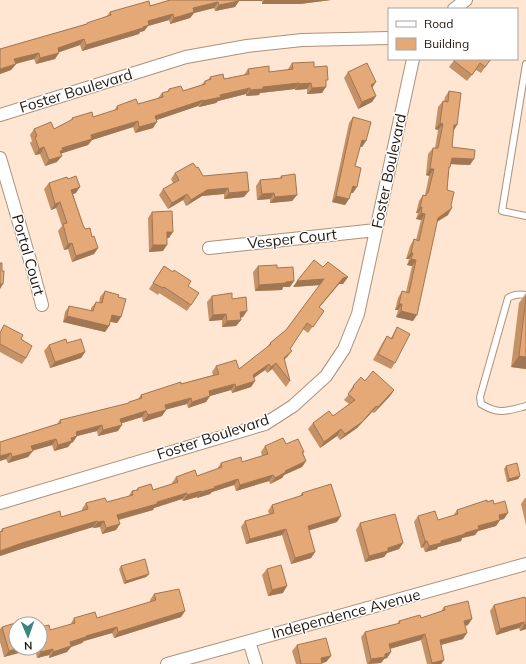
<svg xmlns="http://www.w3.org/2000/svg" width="526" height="664" font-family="Mulish,sans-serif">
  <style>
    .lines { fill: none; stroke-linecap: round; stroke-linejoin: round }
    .service-casing { stroke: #ad917b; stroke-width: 8 }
    .minor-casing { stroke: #ad917b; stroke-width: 14 }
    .service { stroke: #fff; stroke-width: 6 }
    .minor { stroke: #fff; stroke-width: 12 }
    .wall { fill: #c59166 }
    .shaded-wall { fill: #a07653 }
    .building { fill: #e5a977; stroke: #a07653 }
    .labels { text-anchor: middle; stroke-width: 3; stroke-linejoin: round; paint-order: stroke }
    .street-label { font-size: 15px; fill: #22180f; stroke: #fff }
  </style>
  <rect width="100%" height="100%" fill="#fee6d2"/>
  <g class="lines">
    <!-- service casing -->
    <g class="service-casing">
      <path id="service" d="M526,64l-24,147 24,5
        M526,295c-7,-1 -12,-1 -18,3l-28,99 1,7c18,11 26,7 45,2"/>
    </g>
    <!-- minor casing -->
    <g class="minor-casing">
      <path id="minor" d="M454,9l12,-9
        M0,115l186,-58 61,-11 55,-6 87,-2
        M0,158l32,109 10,38
        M209,248l167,-18
        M0,503l265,-79 28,-18 33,-30 18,-27 14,-35 55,-255
        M249,641l7,23
        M167,664l359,-100"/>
    </g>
    <!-- service -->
    <use href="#service" class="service"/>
    <!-- minor -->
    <use href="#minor" class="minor"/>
  </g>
  <!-- wall -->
  <path class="wall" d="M170,0h161l-31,4h-38v-3h-23l-4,6 -20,4 -1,-3 -20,5 -4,5 -20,6 -1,-4 -21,6 -4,5 -4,1 -1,2 -57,17 -2,-6 -21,7 -4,7 -19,5 -2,-5 -18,5 -5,6 -11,4v-25l86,-25 1,-1 19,-6 4,-5 40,-6z
    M455,59h36l-10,14 -5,-3 -9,11 -18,-14z
    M292,63l22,4 12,16 -4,10 -15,1v-5l-12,1v-1l-35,4 -1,2 -13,1v-2l-28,7 -2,2 -17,4 -1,-1 -42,14 -3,8 -18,5 -2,-6 -41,13 -4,5 -27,8 -4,9 -12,4 -5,-12 -5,1 -5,-12 2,-2 -2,-6 4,-6h20l16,-8 2,-3 21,-1 21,-6 3,-5 21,-2 20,-6 4,-5 5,-1 2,-3 14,2 18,-6 4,-4 4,-2 1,-2 14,2 20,-4 4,-6 21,3 19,-2v-1z
    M348,72l24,16 4,8 -4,6 -14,7 -14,-31z
    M449,91l4,40 -1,16 18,18 -19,-1 -1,3 -1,2 -2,21 1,25 -11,7 -24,99 -17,-4 2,-7h-3l3,-12 4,-7 4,1 6,-26 -5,-1 2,-6h-3l4,-13 4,-7 2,1 5,-20 -5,-1 2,-6h-2l3,-12 4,-6h2l4,-19 -3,-1 2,-21 5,-6h2l3,-18 -3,-1 3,-22 5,-6 1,1 1,-5z
    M353,117l13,24 -4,6h-2l-5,19 -2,27h-2l-6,12 -13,-3 17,-79z
    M197,168l6,8 41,21 -20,2v-5l-22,2 -16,10 -3,-6 -15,9 -9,-14 4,-6 10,-6 -2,-4 4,-6z
    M281,176l16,19 -5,6 -22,2v-4l-13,1 -1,-14 4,-6 20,-2z
    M68,179l8,14 -3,1 10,31 2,4 7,8 6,11 -4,6 -22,8 -4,-13 -4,1 -6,-19 4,-5 -6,-18 -5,2 -7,-21 5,-6z
    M152,212l17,26h-2l-4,13 -14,1 -1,-34z
    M164,266l24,20 3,19 -4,6 -28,-18 -1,2 -9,-6z
    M258,266l19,2 13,19h-7l-1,3 -27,1 -2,-19z
    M323,267l25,10 -5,7h-4l-20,24 5,3 -16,22 -5,-4 -13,20 2,2 -5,6 -3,3 6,21 -4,6 -14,-18 -5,4 -2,-3 -11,8 1,3 -4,6 -19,6 -1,-3 -21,6 -4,6 -18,6 -1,-4 -21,5 -4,7 -19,6 -1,-5 -20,6 -4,8 -20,5 -1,-5 -20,5 -4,6 -2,1 -3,4 -14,4 -2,-6 -20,6 -4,6 -20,6 -2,-4 -6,2v-19l57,-18 3,-4 68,-16 1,-2 9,-3 3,-4 72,-20 -1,-3 4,-6 23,3 28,-21 3,-5 16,-13 34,-45 -27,2z
    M105,291l13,6 3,20 -4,6 -7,-1 -1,4 -4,6 -42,-10 2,-10 4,-6 22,5v-3l5,-6 3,1 1,-6z
    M526,293v76l-15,-2 8,-64z
    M212,296l20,3 11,18 -3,1 1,2 -5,6 -14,1v-7l-13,1 -2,-19z
    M4,325l17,14 5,19 -4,6 -22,-12v-20z
    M397,327l-2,36 -4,6 -18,-9 10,-18 4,-6 4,2z
    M67,343l18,9 -4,6 -31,10 -6,-17 5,-6z
    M365,381l29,9 -4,6 -16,17 -2,-1 -15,16 -17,12 -3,-4 -17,12 -12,-19 5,-6 20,-7 16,-12 -5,-4 6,-7 -1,-1 4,-6z
    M286,444l18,8 -1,1 3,8 -4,6 -18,8 -2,3 -12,6 -1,-3 -33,10 -2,-6 -22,7 -2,2 -13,4v-1l-14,4 -1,-2 -28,9 -1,2 -34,10 -3,10 -14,4 -2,-7 -7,1v-1l-75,23 -18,6v-24l2,-3 59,-12 21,-6v-2l4,-6 21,-1 21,-5 4,-6 4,-1 2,-2 15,2 19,-6v-1l4,-6 21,-1 20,-7 4,-6 21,-1 20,-6 -1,-4 4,-6z
    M506,466l14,10 -2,3 -11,3 -3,-13z
    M302,493l35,29 -28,8 6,22 -4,6 -20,6 -9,-29 -36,9 -5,-17 4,-6 24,-7 -1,-3 4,-6 27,-8z
    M525,498h1v27l-5,-21z
    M487,502l7,2 10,15 -4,1 -4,6 -18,5 -3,4 -13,3 -1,3 -23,6 -1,2 -12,3 -2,-5 -2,1 -7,-26 4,-6 20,4 15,-4 4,-6z
    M360,523l43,20 -4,6 -12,4 -3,4 -19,5 -9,-32z
    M121,566l28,8 -3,3 -22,7 -5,-15z
    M267,569l16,24 -15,3 -6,-21z
    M154,594l31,17 -4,6 -67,21 -2,-5 -28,8 -2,2 -11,4 -4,5 -18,6v-3l-12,3 -2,-9 -31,8 -4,-15v-13l2,-2 14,21h24l30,-23 4,-7h23l53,-16v-2z
    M525,597l1,32 -6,2 -1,-3 -23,7 -6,-24 4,-6z
    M444,607l24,18 -3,1 -2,13 -22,6 3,15 -3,4h-14l-6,-24 -31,9 1,3 -4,6 -3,1 -3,4 -14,1 -6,-27 4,-5 32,-8 2,-3 22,-3 20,-7z
    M297,645l34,11 -5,6 -4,1v1h-26l-4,-13z"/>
  <!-- shaded-wall -->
  <path class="shaded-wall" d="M234,0h28v1h-29z
    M264,0h67l-31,4h-38z
    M239,1l-4,6 -20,4 4,-6z
    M218,2l-4,6 -20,5 -4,5 -20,6 4,-6 19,-10z
    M173,14l-4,6 -21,6 -4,5 -4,1 -1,2 -57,17 4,-6 62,-24z
    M84,39l-4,6 -26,9 4,-6z
    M39,53l-5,6 -24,6 4,-6z
    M59,53l-4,6 -19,5 4,-6z
    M16,64l-5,6 -11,4v-5z
    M376,82l-4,6 -1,-3z
    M299,83l-4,6 -35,4 -1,2 -13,1 4,-6 13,-3z
    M311,83l-4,6 -12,1 4,-6z
    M326,87l-4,6 -15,1 5,-6z
    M250,88l-4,6 -28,7 -2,2 -17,4 4,-6 17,-6z
    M376,96l-4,6 -14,7 4,-7z
    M203,100l-5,6 -47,16 4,-6z
    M138,121l-5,6 -41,13 -4,5 -28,9 -4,3 6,-9 29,-13z
    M157,122l-4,6 -18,5 4,-6z
    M440,123l3,1 -5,6 -3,-1z
    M454,125h3l-4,7z
    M362,140l4,1 -4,6 -4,-1z
    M44,147l-4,7 -5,1 4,-6z
    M62,156l-5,6 -12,4 4,-6z
    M452,158l22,1 -4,6 -22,-1z
    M430,169h4l-5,7 -3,-1z
    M353,186l4,1 -4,6 -5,-1z
    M80,187l-4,6 -9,3 4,-6z
    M228,188l-4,6 -22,2 -16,10 5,-6 16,-10z
    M249,191l-5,6 -20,2 5,-6z
    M274,193l-4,6 -13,1 5,-6z
    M187,194l-4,6 -15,9 4,-6z
    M297,195l-5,6 -22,2 5,-6z
    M336,196l13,3 -4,6 -13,-3z
    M60,202l-4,6 -5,2 4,-6z
    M420,207h2l-4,6h-2z
    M452,208l-4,7 -15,9 5,-6z
    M421,213l4,1 -4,6 -5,-1z
    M167,232h6l-4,6h-7z
    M72,243l-4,6 -4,1 4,-6z
    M153,245h14l-4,6 -14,1z
    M98,248l-4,6 -22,8 4,-6z
    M411,253h2l-4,6h-3z
    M411,259l5,1 -4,6 -5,-1z
    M348,277l-5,7h-4l-25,29 29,-35z
    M324,279l-4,6 -27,2 4,-6z
    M294,281l-4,6h-7l-1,3 -27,1 4,-6z
    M0,284h3l-3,5z
    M399,304h3l-4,6h-3z
    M247,311l-4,6 -7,1 4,-6z
    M401,311l16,4 -4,6 -17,-4z
    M226,314l-4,6 -13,1 4,-6z
    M112,315l9,2 -4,6 -9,-2z
    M67,316l42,10 -4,6 -42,-10z
    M241,320l-5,6 -14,1 5,-6z
    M292,351l-5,6 -8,7 5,-6z
    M85,352l-4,6 -31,10 5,-6z
    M519,356l7,1v12l-15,-2z
    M276,363l-4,6 -5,4 4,-6z
    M269,364l-4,6 -16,11 4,-6z
    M255,381l-4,6 -19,6 4,-6z
    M235,384l-4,6 -21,6 -4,6 -18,6 4,-6 17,-11z
    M394,390l-4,6 -16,17 4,-6z
    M191,398l-4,6 -26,7 4,-6z
    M376,406l-4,6 -15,16 -17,12 5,-6z
    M166,410l-4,6 -19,6 5,-7z
    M146,411l-4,6 -26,8 4,-6z
    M102,425l-5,6 -20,5 -4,6 -2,1 -3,4 -14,4 4,-6 18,-13z
    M122,425l-4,6 -20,5 5,-6z
    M341,429l-4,7 -17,12 4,-6z
    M56,439l-4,6 -25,7 4,-6z
    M33,451l-5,6 -20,6 4,-6z
    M11,453l-5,6 -6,2v-5z
    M306,461l-4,6 -18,8 -2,3 -12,6 5,-6 10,-7z
    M273,475l-4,6 -33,10 4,-6z
    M520,476l-2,3 -11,3 2,-3z
    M238,479l-4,6 -22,7 -2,2 -13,4 4,-6 13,-5z
    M201,491l-4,6 -14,4 4,-6z
    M187,493l-5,6 -28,9 -1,2 -40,11 4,-6z
    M508,513l-4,6 -10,2 5,-6z
    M341,516l-4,6 -33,10 4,-6z
    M500,520l-4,6 -18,5 -3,4 -13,3 -1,3 -23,6 -1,2 -12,3 4,-6 36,-13 13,-7z
    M97,521l-4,6 -75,23 -18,6v-5l22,-8z
    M104,521l-4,6 -7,1 5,-6z
    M120,524l-4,6 -14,4 4,-6z
    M286,529l-4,6 -36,9 4,-5z
    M425,541h2l-4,6 -2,1z
    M403,543l-4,6 -12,4 -3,4 -19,5 4,-6 19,-8z
    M315,552l-4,6 -20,6 4,-6z
    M149,574l-3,3 -22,7 2,-3z
    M287,586l-4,7 -15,3 4,-6z
    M185,611l-4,6 -67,21 4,-6z
    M472,619l-4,6 -8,2 4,-6z
    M524,622l-5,6 -23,7 4,-6z
    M526,624v5l-6,2 4,-6z
    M117,627l-5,6 -28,8 -2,2 -11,4 -4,5 -18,6 4,-6 17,-10 16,-6z
    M467,633l-4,6 -27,7 4,-6z
    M425,634l-4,6 -36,10 4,-6z
    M20,648h15l-31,9 5,-6z
    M53,649l-4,6 -12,3 4,-6z
    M391,652l-4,6 -3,1 -3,4 -13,1 3,-5z
    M331,656l-5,6 -8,2 3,-6z
    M444,660l-3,4h-10l1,-1z"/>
  <!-- building -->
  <path class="building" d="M170,0h69v1l-20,4 -1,-3 -25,6 1,4 -20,6 -1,-4 -25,7 1,4 -6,2v1l-57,17 -2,-6 -26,9 1,5 -19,5 -1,-5 -25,6 2,5 -16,5v-20l87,-25v-1l24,-8 -1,-3 39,-11 1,5z
    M455,59h36l-6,8 -5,-4 -8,12 -18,-14z
    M314,62v5l13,-1 1,14h-2v7l-14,1 -1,-5 -12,1v-1l-36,4v2l-13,1v-2l-30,7 1,2 -18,4v-1l-48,16 2,6 -18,5 -1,-6 -47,14 1,4 -30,9 1,2 -3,1 2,5 -13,4 -5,-13 -5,2 -4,-12 2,-1 -3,-7 17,-7 3,7 19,-10 -1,-1 20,-6 1,5 25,-8 -1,-3 19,-7 2,5 25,-7 -1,-4 7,-2v-2l12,-3 2,5 22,-7v-3l6,-2 -1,-2 13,-3 1,5 25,-5 -1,-5 21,-3v6l24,-3 -1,-6z
    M367,63l9,19 -5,3 5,11 -14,6 -14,-30z
    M449,91l12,2 -4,32h-3l-2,22 23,3 -1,9 -22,-1 -2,9h-1l-2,23 7,2 -3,13 1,3 -14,10 -21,97 -16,-4 1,-7h-3l3,-13 7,2 7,-33 -5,-1 2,-6h-2l3,-14 5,2 6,-27 -4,-1 1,-6h-2l3,-12 3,1 1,-3h1l6,-24h-4l3,-21h5l5,-24 -3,-1 3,-22 5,1z
    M353,117l18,5 -5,19 -4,-1 -7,26 6,2 -4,19 -4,-1 -4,13 -13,-3z
    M193,163l4,5 1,-1 5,9 44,-4 2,19 -20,2 -1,-5 -21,2 -16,10 -4,-6 -15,9 -9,-14 16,-9 -4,-7z
    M295,174l2,21 -22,2 -1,-4 -12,1 -2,-14 22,-2 -1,-2z
    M76,176l4,11 -9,3 12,35 2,4 5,-1 2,9 2,-1 4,12 -22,8 -4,-13 -4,1 -5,-20 4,-1 -7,-21 -5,2 -6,-21 18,-6 1,2z
    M172,211l1,21h-6v13h-14l-1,-33z
    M314,260l9,7 5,-5 20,15 -5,1 -24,29 5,4 -11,16 -6,-4 -17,26 2,2 -8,7 6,23 -14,-18 -5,4 -2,-3 -16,11 2,6 -19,6 -1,-3 -26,7 1,5 -18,6 -1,-4 -26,7 1,5 -18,5 -2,-4 -26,8 2,6 -19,5 -1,-5 -26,7 1,4 -6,2 1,3 -14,4 -2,-6 -25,7 2,5 -21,6 -1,-4 -11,3v-14l61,-19 -1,-3 69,-17v-1l13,-4 -1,-3 40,-13v2l38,-10 -3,-8 20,-6 3,9 32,-25 -1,-1 16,-13 38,-51 -27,2z
    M0,263h2v8h2l-1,13h-3v3z
    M277,265v3l16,-1 1,14 -8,1v1l-27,2 -1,-19z
    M164,266l9,6 1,-2 17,11 -3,5 11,7 -8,12 -27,-18 -1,1 -10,-5z
    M105,291l14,4 -1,2 8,2 -5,18 -9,-2 -3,11 -42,-10 2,-10 24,5 3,-9 6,1z
    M232,293v6l14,-2 1,14 -7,1 1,8 -14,1 -1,-7 -13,1 -1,-19z
    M526,297v60l-7,-1z
    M4,325l19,10 -2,4 11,7 -6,12 -26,-14v-11z
    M397,327l13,7 -15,29 -17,-9 9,-18 5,3z
    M66,339l1,4 14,-4 4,13 -30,10 -6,-17z
    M373,371l21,19 -16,17 -2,-1 -14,16 -17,12 -4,-5 -17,13 -11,-19 16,-12 4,5 22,-16 -7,-6 6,-7 -1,-1 8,-9 4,4z
    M283,438l3,6 12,-5 6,13h-2l4,9 -21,10 1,1 -11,6 -2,-3 -33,10 -2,-6 -24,8 1,1 -14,4v-1l-14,4v-2l-30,9v2l-40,11 3,9 -14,4 -2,-7 -6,1 -1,-1 -75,22 -22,8v-19l3,-1 -1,-2 58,-18 1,6 27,-8 -2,-6 19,-5 2,4 26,-7 -1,-4 6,-1v-2l13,-4 2,6 25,-8 -2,-5 19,-7 2,6 25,-9 -1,-4 20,-6 1,5 26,-8 -3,-8z
    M517,463l3,13 -11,3 -3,-13z
    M331,484l10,32 -33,10 7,26 -20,6 -9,-29 -36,10 -5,-18 29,-8 -2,-8 31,-10 -1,-2z
    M487,500v2l6,-2 1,4 11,-3 3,12 -9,2 1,5 -22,6 1,3 -14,4v1l-24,7v2l-12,3 -2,-5h-2l-7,-25 17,-5 3,9 20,-6 -1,-4z
    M395,514l8,29 -15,5v3l-19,5 -9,-33z
    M145,559l4,15 -23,7 -5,-15z
    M281,565l6,21 -15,4 -5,-21z
    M179,589l6,22 -67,21 -1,-5 -31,9v1l-16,5 1,4 -18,6v-3l-12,3 -1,-5v-20l9,-2 1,5 25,-7 -1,-5 21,-6 2,6 59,-18 -2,-6z
    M525,597l1,2v25l-2,1v-3l-24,7 -6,-24z
    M468,601l4,18 -8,2 3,12 -27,7 4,20 -12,3 -7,-29 -36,10 2,8 -6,2v3l-14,2 -6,-27 35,-9 -1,-2 21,-6 1,3 24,-8 -1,-3z
    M22,621l1,3h-7v24h4l-11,3 -7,-24z
    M326,638l5,18 -10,2 1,6h-21l-4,-19z"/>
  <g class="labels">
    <!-- street labels -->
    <g class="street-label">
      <text transform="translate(76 91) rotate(-17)" y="5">Foster Boulevard</text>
      <text transform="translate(389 171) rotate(-78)" y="5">Foster Boulevard</text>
      <text transform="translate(292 239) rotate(-6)" y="5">Vesper Court</text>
      <text transform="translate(28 255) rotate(74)" y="5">Portal Court</text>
      <text transform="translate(213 437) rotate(-18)" y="5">Foster Boulevard</text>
      <text transform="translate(346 614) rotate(-15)" y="5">Independence Avenue</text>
    </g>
  </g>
  <!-- legend -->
  <rect x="388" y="8" width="130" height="52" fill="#ffffff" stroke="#a7a39f"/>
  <rect x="396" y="21" width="20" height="6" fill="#ffffff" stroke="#a7a39f"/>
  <text x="424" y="28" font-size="12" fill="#22180f">Road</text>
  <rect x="396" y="38" width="20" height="12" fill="#e5a977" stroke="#a7a39f"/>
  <text x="424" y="48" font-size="12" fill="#22180f">Building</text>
  <!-- north arrow -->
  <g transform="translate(28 636) rotate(178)"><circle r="19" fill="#ffffff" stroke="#a7a39f"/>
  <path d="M0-3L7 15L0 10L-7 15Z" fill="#3d847c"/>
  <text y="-6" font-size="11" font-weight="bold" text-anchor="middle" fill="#22180f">N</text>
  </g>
</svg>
